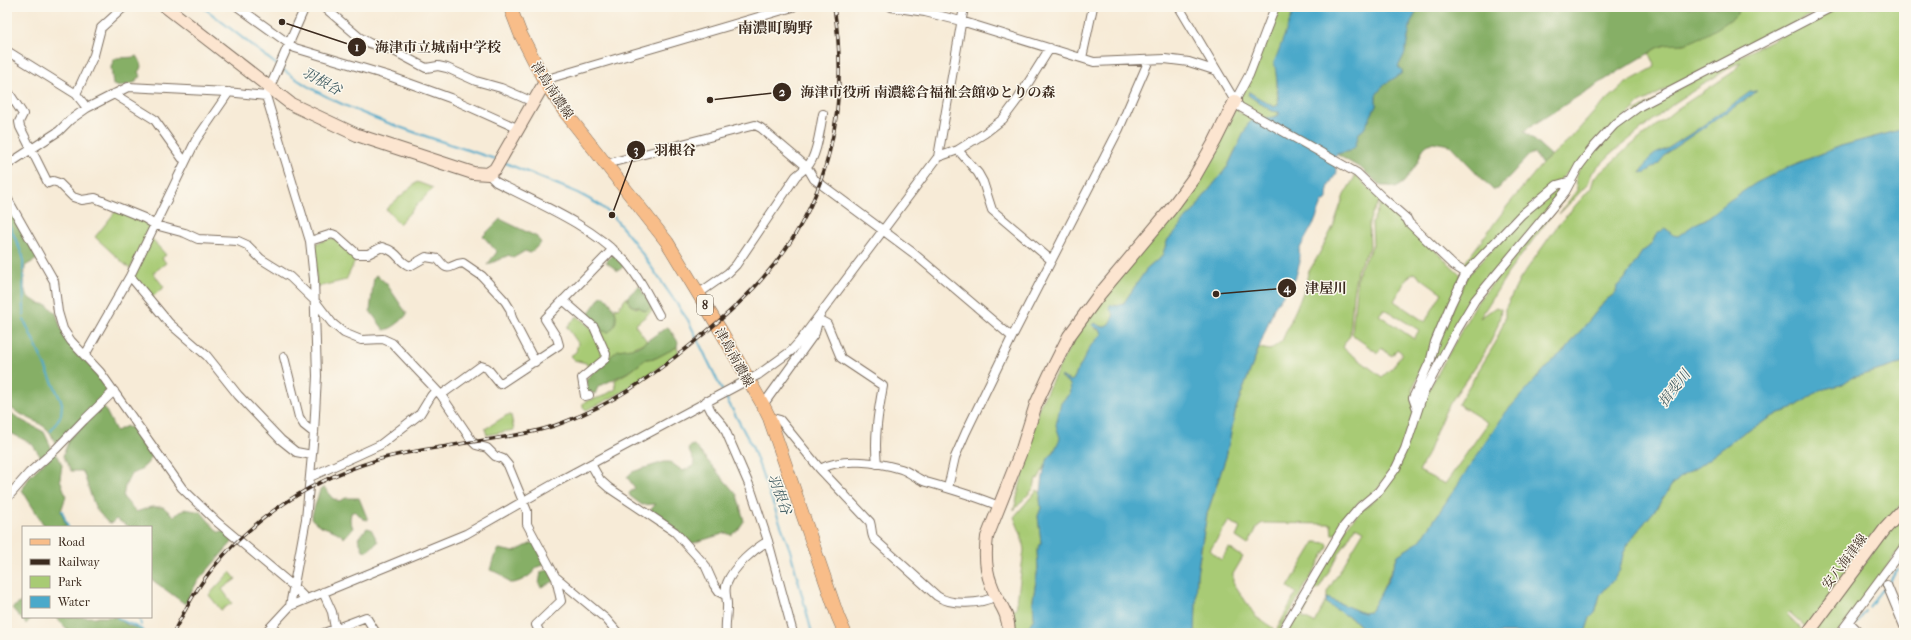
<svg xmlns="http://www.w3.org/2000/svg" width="1911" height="640" font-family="'IM FELL French Canon','Noto Serif JP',serif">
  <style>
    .green { fill: #a8cb74; stroke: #727a49; fill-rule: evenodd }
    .forest { fill: #86af66; stroke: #606c42 }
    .water { fill: #4ba9ca; stroke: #436a74 }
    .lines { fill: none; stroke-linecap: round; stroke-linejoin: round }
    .stream { stroke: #4ba9ca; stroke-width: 2 }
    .street-casing { stroke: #7d6e5f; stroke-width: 10 }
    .secondary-casing { stroke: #7d6e5f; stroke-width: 14 }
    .primary-casing { stroke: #7d6e5f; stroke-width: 14 }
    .street { stroke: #fff; stroke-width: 8 }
    .secondary { stroke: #fce5d0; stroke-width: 12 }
    .primary { stroke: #f8bd89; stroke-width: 13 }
    .rail-casing { stroke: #3b2a1e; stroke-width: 3.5 }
    .rail { stroke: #fbf7ec; stroke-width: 2; stroke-dasharray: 6; stroke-linecap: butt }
    .street-bridge-casing { stroke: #7d6e5f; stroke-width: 10; stroke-linecap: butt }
    .street-bridge { stroke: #fff; stroke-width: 8 }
    .labels { text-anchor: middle; stroke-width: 3; stroke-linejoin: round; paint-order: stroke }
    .shield { fill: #fbf7ec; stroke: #75685c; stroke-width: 1 }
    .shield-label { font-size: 12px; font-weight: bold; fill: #3b2a1e }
    .street-label { font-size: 13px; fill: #3b2a1e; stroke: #fbf7ec }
    .water-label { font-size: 14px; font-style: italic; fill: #415d63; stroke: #fbf7ec }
    .quarter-label { font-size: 15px; font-weight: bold; fill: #3b2a1e; stroke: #fbf7ec }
    .leader { fill: none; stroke: #3b2a1e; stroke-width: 1.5 }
    .callout-dot { fill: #3b2a1e; stroke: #fbf7ec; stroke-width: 1.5 }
    .mark-label { font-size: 12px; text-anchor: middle; font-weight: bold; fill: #fff }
    .callout-label { font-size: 14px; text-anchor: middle; font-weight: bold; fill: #3b2a1e; stroke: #fbf7ec; stroke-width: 3; stroke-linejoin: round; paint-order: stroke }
  </style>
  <rect width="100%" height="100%" fill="#fbf7ec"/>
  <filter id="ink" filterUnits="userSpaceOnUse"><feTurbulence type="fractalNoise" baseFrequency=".025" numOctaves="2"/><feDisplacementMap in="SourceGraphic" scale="8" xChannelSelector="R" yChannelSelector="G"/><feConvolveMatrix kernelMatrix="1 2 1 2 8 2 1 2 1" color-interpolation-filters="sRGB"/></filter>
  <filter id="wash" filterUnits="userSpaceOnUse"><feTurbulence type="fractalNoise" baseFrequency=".012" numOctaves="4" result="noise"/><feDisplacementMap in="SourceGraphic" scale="16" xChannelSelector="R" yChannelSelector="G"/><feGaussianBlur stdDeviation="0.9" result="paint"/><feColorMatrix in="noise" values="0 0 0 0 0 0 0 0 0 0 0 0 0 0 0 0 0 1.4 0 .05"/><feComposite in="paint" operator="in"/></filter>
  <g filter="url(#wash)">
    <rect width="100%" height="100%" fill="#f7ebd7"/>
    <!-- green -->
    <path class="green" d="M1278,7h17l-19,63 2,35 -4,2 -25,-15 -1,3 24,16 7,1 -2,4 -11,3 -25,-14 -1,-9z
      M1741,7h85l-186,96 -173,166 -6,-1 47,-63 34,-41 29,-26 25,-28 30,-27 29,-16 -6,-13 8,-6 15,-5 11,1 53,-30z
      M1835,7h69v122l-63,17 -53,21 -110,69h-5l-6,-7 -11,6 -5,10 -9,7 -18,28 -7,6 -1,7 -10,7 -41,50 -25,24 -57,74 -63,93 -22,14 -21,47 -8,10 -6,1 -36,-15v-6l37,-61 -9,-4 -37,63 -7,-1 37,-64 14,-15 19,-16 45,-99 51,-93 89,-106 -58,77 -28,45 16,-11 5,2c-3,37 -39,71 -56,103 -10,19 -15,40 -26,59l26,13 43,-61 -30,-19 38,-62 9,-24v-9l15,-30 38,-54 33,-37 3,-10 35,-31 48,-38 56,-37 8,-10 -9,4 -56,36 -64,51 -20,20 -4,11 -29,30 18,-24 -1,-14 5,-10 35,-40 25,-18zM1756,91l-87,60 -12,14 -11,7h-5c9,-13 10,-17 26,-23z
      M1237,106l3,2 -2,4 3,2 2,-3 16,9 -25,32 -6,14 -27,34 -6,10 -13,12 -4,8 -10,9 -6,17 -16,14 -23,34 -2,2 -7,-1c0,8 0,21 -11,22l-9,-4 2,6 5,2 1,3 -12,13 -17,33 -3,1 -9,-5 -1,1 11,7v8l-8,8 -6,28 4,10c-7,14 -16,27 -23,41l-2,-1 -2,10 -20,22 25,-103 35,-69 28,-41 69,-83z
      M1356,175l24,25 -8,14 -3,9 1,24 -13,23 -4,24 -3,41 -8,12 40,30 11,-10 9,-14 -5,-4 -5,7 -11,-8 -3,5 -23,-16 -3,-4 5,-55 2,-8 14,-25 -1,-22 9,-21h3l77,73 -49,115 2,22 -11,36 -9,18 -17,24 -20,14 -21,30h-4l-1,-10 -68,-1 -5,3 -10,19 -12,-8 4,-9 -11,-7 -19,29 11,10 8,-12 14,9 -10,17v8l23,35 17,11 -2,5h-76l2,-59 10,-60 19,-57 10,-49 23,-60 11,2 12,-9 23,-53 3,-15 10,-17 15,-29 11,-32zM1414,273l28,20 -17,29 -31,-21 13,-23zM1384,309l35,21 -5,9 -35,-24z
      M417,182l16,6 -34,36 -13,-15z
      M1555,190l7,1 -89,107 -57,102 22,-58 30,-67 54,-57 21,-15z
      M116,211l27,8 9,7 -22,43 -35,-32z
      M151,238l15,17 -4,3 4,5 -13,10 11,14 -13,11 -19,-22z
      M331,238l5,1 21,18 -11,23 -29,7 -4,-41 2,-2z
      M628,296v5l7,7 4,-1 6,4 7,-4 1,3 -18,15 12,16 -40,20 -19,-42 1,-2 9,7 4,7 14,-14 -1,-10 3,1z
      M577,316l15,13 11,28 -14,12 -3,-6 -12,-3 -4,-4 6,-4 2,-9 -11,-16z
      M677,347l2,5c-29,23 -59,44 -93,58l-3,-3v-4c7,-4 12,-4 18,-6 5,-2 10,-6 15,-8l-1,-9 17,-10 14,-11 10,-1z
      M1904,363v139l-21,23 -76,103 -18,-16 -2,2 17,18 -1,1h-218l5,-15 5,-5 5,-18 14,-16 5,-9 4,-16 8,-15 24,-29 16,-24 11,-10 17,-10 44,-33 36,-20 13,-4 28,-19 21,-5 10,-7z
      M507,415h4l3,15 -27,5 -2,-6z
      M1037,490l5,3 -2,5 1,10 -3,8 3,27 -4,8 1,17 -5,31 1,19 -5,8 -7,4v3h-9l-4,-24 7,1 8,-60 -3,-16 -7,-17z
      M1904,514v29l-66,90h-25l75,-101z
      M1315,542l12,1 1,4 -50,86h-3l21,-40 -8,-6z
      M230,572l6,7 -14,10 10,14 -11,7 -12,-15z
      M1307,595l5,4 -10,18 12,6 12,-22 2,3 29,18 4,6 -2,5h-75z"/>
    <!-- forest -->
    <path class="forest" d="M1419,7h322c-1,2 -3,6 -5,8 -8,8 -42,28 -53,29 -10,1 -18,-1 -27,5 -44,26 -88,53 -132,82l27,24 -9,9 -8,-11 -5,2 -31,34 -5,1 -43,-45 -17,-3 -6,3 -4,4 -6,15 -13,18 -8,6 -7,-2h-8l-19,-17 -26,-15 13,-3 6,-4 4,-14 5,-4 12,-23v-11l8,-10 18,-12v-3l-4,-3 7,-14 6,-31z
      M137,56c4,5 6,11 1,16l3,5 -4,1 -1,4 -16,5 -7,-2 -2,-18 3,-8c7,-3 15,0 23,-3z
      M7,204l32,54 -14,8 -1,22 4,9 10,6 9,2 9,8 5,16 50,62 -55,53c-3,-4 -4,-10 -8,-14 -10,-10 -29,-14 -41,-25z
      M500,219l37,18 4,6 -11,10 -5,-2 -12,7 -4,-3 -22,10 10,-13 -14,-16z
      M615,254l11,10 -8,7 -12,-9 5,-6z
      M376,275l10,8 21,31c-4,6 -16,16 -23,16l-14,-19 4,-34z
      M639,286l13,21 -7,4 -6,-4 -7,-1 -4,-5v-5z
      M601,296h3c10,10 19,24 5,36l-7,-1 -4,-7 -10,-10z
      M667,327l2,1 9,14 -1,5 -21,11 -10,1 -14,11 -34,17 -3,7 -8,-3 -1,-12 32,-29 20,-3z
      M102,407h2l12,24 11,-5 2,2 6,-4 18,26c0,11 -12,21 -22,24l-6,12 -2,11 13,15 15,-5h12l11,9 11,-7 16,3 17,20h8l8,8 -37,42 -12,22 -34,-25 2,-10 -1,-12 2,-7 -3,-11v-12h-22l-13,-8 -4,4 -5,-1 -11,-13 -5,-13 -7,-22 -2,-3h-11l-8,-15 6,-17z
      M7,410l14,10 23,12 8,17 -8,8h-3l-9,-13 -25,-13z
      M694,445l43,50 7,26 -6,9 -7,5 -5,-2 -36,11 -19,-19 -19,-14 -1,-2 5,-5 -14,1 -12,-9 -1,-3 6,-5 -8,-11 5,-5 32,-10h6l13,9 10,-5 1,-5 -6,-12 2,-3z
      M54,453l4,3 4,9 -2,14 6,17 -5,15 6,16h-22l-23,-37 8,-14z
      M324,487l8,11 7,3 7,-3h13l9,22 -5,-1 -8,-8 -4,2 -1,7 3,8 -9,10c-9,-11 -24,-8 -33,-20l9,-28z
      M367,528l4,1 7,13 -11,9 -4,-1 -5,-12z
      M534,542l11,20 -2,3 -6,2c-4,8 -18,17 -28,16l-8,-9 -11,-4 4,-13 5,-8 15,3z
      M549,569l6,12 -14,6 -2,-3 2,-12z
      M23,601v16h9l-6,7 -14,-16z
      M55,617h61l13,9 11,3 4,4h-73z"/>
    <!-- water -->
    <path class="water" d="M1295,7h124l-8,15 -6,31 -7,14 4,3v3l-18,12 -8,10v11l-12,23 -5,4 -4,14 -6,4 -12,3 -4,6 4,13c-7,9 -10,14 -10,26l-5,4 -7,18 -16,29 1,12 -4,14 -22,32 -38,100 -10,49 -19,57 -6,34 -4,26 -2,59h-173l1,-5 6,-2 5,-8 -1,-18 5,-32 -1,-17 4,-8 -3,-27 3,-8 -1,-10 4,-28 4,-12 6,-6 6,-14 -4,-13 5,-22 10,-11 -1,-8 -10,-7 1,-1 9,5 3,-1 17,-33 12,-13 -1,-3 -9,-6 2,-2 9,4 6,-3 5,-9 -5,-7 1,-3 7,1 6,-2 23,-34 16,-14 6,-17 10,-9 4,-8 13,-12 6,-10 27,-34 20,-42c7,-8 22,-4 31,-9v-3l-7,-1 -24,-16 1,-3 25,15 4,-2c1,-5 -2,-38 -4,-42z
      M1757,91l-6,5 -82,55 -12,14 -11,7 -5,1 7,-13 7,-6 12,-5 28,-18 55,-39z
      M1904,129v234l-53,15 -10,7 -21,5 -28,19 -13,4 -36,20 -44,33 -17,10 -11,10 -16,24 -24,29 -8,15 -3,16 -6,9 -14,16 -5,18 -5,5 -5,15h-226l2,-5 -4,-6 -30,-18 -1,-3 1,-3 36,15 6,-1 3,-3 16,-29 10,-25 22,-14 86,-129 47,-52 12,-10 41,-50 10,-7 1,-7 7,-6 18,-28 9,-7 5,-10 9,-7 8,7 5,1 17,-12 11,-5 24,-19 26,-17 32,-16 53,-21z"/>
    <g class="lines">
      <!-- stream -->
      <path class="stream" d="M203,7l74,58
        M281,68c56,44 146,68 214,91
        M503,162l75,31 20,11 14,11 22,27 54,78 34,70
        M7,220l16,36 1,59
        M24,320l38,83 -1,12 -10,16
        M724,394l28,52 38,104 22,83
        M62,511l6,16
        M1900,565l4,-4
        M151,569h1
        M1889,582l9,-13
        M1869,607l16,-22
        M117,617c8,7 22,8 28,16
        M139,617l2,8
        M1856,624l10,-13"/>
    </g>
  </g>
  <g filter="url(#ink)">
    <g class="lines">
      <!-- street casing -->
      <g class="street-casing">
        <path id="street" d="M238,7l57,41 94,28 61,22 69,31
          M324,7l35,30 10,6 25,8 32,17 12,-2 9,2 29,13 25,7 32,14
          M891,7l34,5 36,9 133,41 71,-3 24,3 28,9
          M1179,7l56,94 5,6 117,66 26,25 24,21 2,4 44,42 13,8
          M7,51l69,43 11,14
          M1082,58l11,-51
          M545,82l9,-5 239,-70
          M7,90l16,24 -4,8 1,5 28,56 5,-2 6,2 14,14 9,3 13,-2 49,20 11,7 30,8 13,6 40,2 9,4 14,14 29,18 25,24 17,22 12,10 17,7 22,-1 9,4 49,52 31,46 4,4 11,3 8,8 8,3 5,6 19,46v13l29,54 5,23 -25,24 4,8
          M76,94l18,-39 7,-27 23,-21
          M114,94l40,25 28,39 4,2
          M1235,101l14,-26 26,-68
          M823,114c-3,14 -6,43 -16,53l7,12 98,73 100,85
          M958,150l20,23 5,9 9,28 59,50
          M938,157l20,-7 27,-17 18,-14 15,-20 32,-51
          M606,164l149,-39 6,3 46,39 -11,9 -60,89 -8,8 -30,21
          M7,165l52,-34 11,-11 17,-12 41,-21 99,5 39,4
          M488,174l8,8c45,23 93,42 129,79 14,15 24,36 34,54
          M7,198l47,83 4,31 5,17 8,12 29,31 82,116 35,34 76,64 13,13
          M310,241l22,-7 5,2 20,18h11l14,-7c18,5 16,15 28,19l16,-9 12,2c12,16 11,5 25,4l19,13 23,25 5,8 2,9 23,44
          M130,276l39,47 38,33 31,39 43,45 15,12 16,3
          M563,300l31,27 12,27 -1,5 -23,19 3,18 4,-1
          M818,319l9,5 14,34 42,28c-5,27 -9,52 -6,78
          M85,355l45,-79 66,-136 33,-48
          M284,357l15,60 5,8 10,8
          M758,375l33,-24 9,-10 138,-184 26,-150
          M441,395l40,-29 6,2 13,16 59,-39 -2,-7 -12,-19 68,-70
          M706,401l5,10 12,14 27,62 18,54 25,92
          M763,405l52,-72 3,-12
          M1417,409l-4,-11 18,-39 4,-17 16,-38 15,-31 55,-58 36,-30 14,-4
          M769,417l11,3 40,49c22,-12 58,-7 81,0 9,3 16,10 25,13 25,7 49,14 73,24
          M591,464l9,16 9,8 66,44 30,33 9,20 5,7 6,3
          M820,469l50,53c2,6 1,12 4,17l63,57c14,10 45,8 59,0
          M310,477l70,-32 40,-31 11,-18 5,-6
          M948,488l7,-31 11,-25 46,-95 107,-208 30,-69
          M7,498l22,-25 27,-24 28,-29 30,-29
          M557,578l49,41 12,14
          M1887,585l17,41
          M323,592l9,20 3,16
          M290,606l16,-87 8,-86 3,-57 -3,-97 -4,-38 -44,-145 39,-89
          M1849,622l11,11
          M265,633l25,-27 176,-72 91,-52 185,-99
          M324,633l42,-16 10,16
          M726,633c-1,-9 1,-17 1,-25 1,-9 -4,-17 0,-25 7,-17 26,-33 41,-42
          M1281,633l63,-107 16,-19 19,-16 17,-23 9,-19 18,-55 34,-64 18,-30 90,-108 14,-26 13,-17 22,-24 26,-19 192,-99
          M1840,633l64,-86"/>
      </g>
      <!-- secondary casing -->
      <g class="secondary-casing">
        <path id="secondary" d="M166,7l125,97 66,31 116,38 15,1 7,-5 50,-87
          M1009,633c-1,-25 -11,-28 -18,-49 -6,-15 -6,-31 -4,-47l35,-88 14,-45 13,-28 20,-40 30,-41 71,-85 25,-34 20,-35 20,-40
          M1808,633l77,-104 19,-21"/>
      </g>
      <!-- primary casing -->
      <g class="primary-casing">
        <path id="primary" d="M510,7l10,26 25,49 20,30 102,130 54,89 42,74 6,12 69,200 7,16"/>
      </g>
      <!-- street -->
      <use href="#street" class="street"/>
      <!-- secondary -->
      <use href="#secondary" class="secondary"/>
      <!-- primary -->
      <use href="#primary" class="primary"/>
      <!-- rail casing -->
      <g class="rail-casing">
        <path id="rail" d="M173,633c7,-13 14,-27 22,-40 41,-64 107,-110 179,-132 24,-8 50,-11 74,-15 36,-7 81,-10 114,-23 53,-20 89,-46 132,-81 24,-20 47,-39 67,-62 69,-76 89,-174 73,-273"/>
      </g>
      <!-- rail -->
      <use href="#rail" class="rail"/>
      <!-- street-bridge casing -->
      <g class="street-bridge-casing">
        <path id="street-bridge" d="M742,383l16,-8"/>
      </g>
      <!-- street-bridge -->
      <use href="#street-bridge" class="street-bridge"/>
    </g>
  </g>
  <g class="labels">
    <!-- shield labels -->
    <rect class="shield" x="697" y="295" width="16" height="20" rx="3"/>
    <g class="shield-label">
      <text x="705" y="309">8</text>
    </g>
    <!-- street labels -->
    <g class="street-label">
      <text transform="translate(553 90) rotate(57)" y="5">津島南濃線</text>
      <text transform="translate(735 357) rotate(61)" y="5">津島南濃線</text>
      <text transform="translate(1844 561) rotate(-53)" y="5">安八海津線</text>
    </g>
    <!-- water labels -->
    <g class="water-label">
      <text transform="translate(322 81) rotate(29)" y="5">羽根谷</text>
      <text transform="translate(1674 388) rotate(-53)" y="5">揖斐川</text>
      <text transform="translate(780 494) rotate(70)" y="5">羽根谷</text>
    </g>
    <!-- quarter labels -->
    <g class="quarter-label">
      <text x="775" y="33">南濃町駒野</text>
    </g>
  </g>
  <!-- callouts -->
  <path class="leader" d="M282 22L357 47M710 100L782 92M612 215L636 150M1216 294L1287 288"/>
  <g class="callout-dot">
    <circle cx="282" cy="22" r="4"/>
    <circle cx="710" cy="100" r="4"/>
    <circle cx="612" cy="215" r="4"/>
    <circle cx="1216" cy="294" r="4"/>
    <circle cx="357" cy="47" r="10"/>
    <circle cx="782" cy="92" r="10"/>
    <circle cx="636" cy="150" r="10"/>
    <circle cx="1287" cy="288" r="10"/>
  </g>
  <g class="mark-label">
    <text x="357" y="51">1</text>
    <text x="782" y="96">2</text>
    <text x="636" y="154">3</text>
    <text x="1287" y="292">4</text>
  </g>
  <g class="callout-label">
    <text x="438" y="52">海津市立城南中学校</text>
    <text x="928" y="97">海津市役所 南濃総合福祉会館ゆとりの森</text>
    <text x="675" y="155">羽根谷</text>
    <text x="1326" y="293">津屋川</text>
  </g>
  <!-- margin -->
  <rect width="1911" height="640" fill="none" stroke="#fbf7ec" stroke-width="24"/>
  <!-- legend -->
  <rect x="22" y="526" width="130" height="92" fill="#fbf7ec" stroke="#aea59a"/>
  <rect x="30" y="539" width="20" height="6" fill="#f8bd89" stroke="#aea59a"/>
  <text x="58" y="546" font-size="12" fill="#3b2a1e">Road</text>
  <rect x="30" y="559" width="20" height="6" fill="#3b2a1e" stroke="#aea59a"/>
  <text x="58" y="566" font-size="12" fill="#3b2a1e">Railway</text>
  <rect x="30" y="576" width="20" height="12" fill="#a8cb74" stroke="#aea59a"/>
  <text x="58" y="586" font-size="12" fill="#3b2a1e">Park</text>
  <rect x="30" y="596" width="20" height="12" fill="#4ba9ca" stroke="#aea59a"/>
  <text x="58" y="606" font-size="12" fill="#3b2a1e">Water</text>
</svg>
